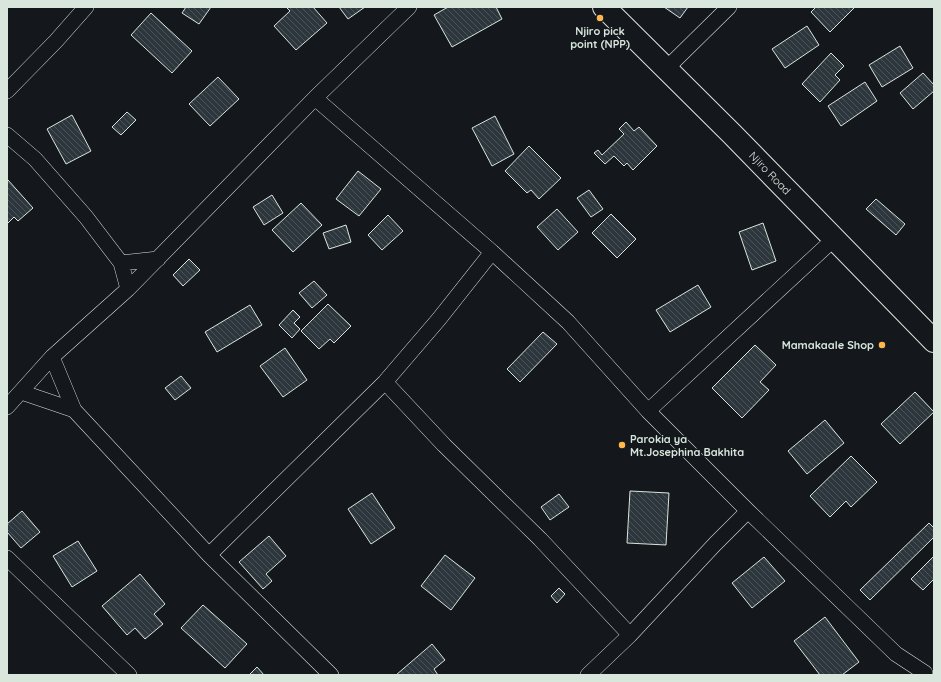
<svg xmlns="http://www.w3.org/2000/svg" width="941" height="682" font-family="Quicksand,sans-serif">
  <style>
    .building { fill: url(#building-back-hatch); stroke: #d8e6dc }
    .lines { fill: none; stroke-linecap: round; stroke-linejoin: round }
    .street-casing { stroke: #d8e6dc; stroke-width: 16 }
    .secondary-casing { stroke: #d8e6dc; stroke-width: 24 }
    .street { stroke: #14181c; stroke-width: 15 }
    .secondary { stroke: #14181c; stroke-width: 22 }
    .poi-dot { fill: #ffb74d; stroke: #14181c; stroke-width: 1.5 }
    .labels { text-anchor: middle; stroke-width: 3; stroke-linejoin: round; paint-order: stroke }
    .poi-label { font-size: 11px; font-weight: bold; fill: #d8e6dc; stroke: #14181c }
    .street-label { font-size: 11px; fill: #d8e6dc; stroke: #14181c }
  </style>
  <defs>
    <pattern id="building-back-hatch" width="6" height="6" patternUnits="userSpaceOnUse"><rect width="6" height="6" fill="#2c363c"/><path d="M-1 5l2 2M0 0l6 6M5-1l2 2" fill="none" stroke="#4a5358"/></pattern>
  </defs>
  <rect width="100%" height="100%" fill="#14181c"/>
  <!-- building -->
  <path class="building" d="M186,7h25l-12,17 -17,-11z
    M286,7h27l14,16 -31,27 -22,-24 16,-15z
    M339,7h26l-17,12z
    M448,7h48l6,12 -50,28 -18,-32z
    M664,7h24l-8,11z
    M816,7h39l-25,25 -19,-20z
    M151,13l41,38 -20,22 -41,-38z
    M807,26l12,19 -34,23 -13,-19z
    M900,46l13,22 -31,19 -13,-22z
    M831,53l13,13 -9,9 5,5 -20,22 -18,-18z
    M923,73l11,12v6l-21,18 -13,-16z
    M218,77l21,22 -29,27 -21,-22z
    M865,82l12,19 -36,25 -13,-20z
    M127,112l9,8 -15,15 -9,-8z
    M72,115l19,36 -25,13 -19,-35z
    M495,116l19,38 -22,12 -20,-38z
    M626,122l8,9 5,-4 18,19 -24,24 -6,-7 -3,3 -10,-10 -9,8 -11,-11 4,-3 4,5 22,-21 -5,-5z
    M529,146l32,32 -22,21 -8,-9 -4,3 -22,-22z
    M358,171l23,18 -22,27 -23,-17z
    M8,180l25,28 -15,13 -4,-4 -7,7v-43z
    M589,190l14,19 -12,8 -14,-19z
    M272,195l11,18 -19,12 -11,-18z
    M876,199l29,25 -9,11 -30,-26z
    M301,203l21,22 -29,27 -21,-22z
    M557,209l21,23 -20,18 -21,-23z
    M611,214l25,25 -19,19 -25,-25z
    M388,215l15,16 -21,19 -14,-15z
    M763,223l13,38 -24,9 -13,-38z
    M346,225l5,17 -22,7 -6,-16z
    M189,259l11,11 -17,16 -10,-11z
    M314,281l13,14 -15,13 -13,-15z
    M698,285l13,22 -41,25 -14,-22z
    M328,304l23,22 -17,17 -4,-4 -11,10 -18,-18z
    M250,305l12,20 -45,27 -12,-20z
    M293,310l7,7 -6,6 6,6 -8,9 -13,-13z
    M543,332l14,12 -37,38 -13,-13z
    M755,345l21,20 -16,17 9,8 -27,28 -30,-30z
    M285,348l22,32 -24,17 -23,-31z
    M181,376l10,12 -16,12 -10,-12z
    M915,392l19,20 -34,32 -19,-20z
    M825,420l19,23 -37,31 -19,-23z
    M851,456l26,26 -26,25 -5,-6 -16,16 -20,-21z
    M630,491l39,2 -3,52 -39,-2z
    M372,493l23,35 -24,16 -23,-35z
    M559,494l10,13 -19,13 -9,-13z
    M22,511l18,21 -19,16 -14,-16v-8z
    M929,523l5,5v9l-64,63 -10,-10z
    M269,536l17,20 -20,18 6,7 -9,8 -24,-27z
    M78,541l19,30 -25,16 -19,-31z
    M445,555l30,23 -24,32 -30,-24z
    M934,556v23l-11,11 -12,-11z
    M764,557l21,24 -33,27 -20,-25z
    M140,574l25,30 -11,10 9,10 -18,15 -10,-11 -8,7 -25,-29z
    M559,588l6,6 -8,9 -6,-7z
    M203,605l44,39 -22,24 -44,-40z
    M825,617l34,45 -17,13h-22l-26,-34z
    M432,644l13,16 -11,9 4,6h-42z
    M257,667l7,8h-15z"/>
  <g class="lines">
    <!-- street casing -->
    <g class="street-casing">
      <path id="street" d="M666,69l63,-62
        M7,91l49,-50 30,-34
        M315,98l177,154 76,70 80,89 100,100 148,143 29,19
        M7,135l28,24 51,58 35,46 7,26
        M121,263l37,-4
        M52,357l22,53
        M385,382l59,63 96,94 90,96
        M21,392l53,18 135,145 122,120
        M7,407l45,-50 76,-68 187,-191 94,-91
        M648,411l186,-172
        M209,555l176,-173 54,-63 53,-67
        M7,558l122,117
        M588,675l42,-40 85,-91 33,-33"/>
    </g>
    <!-- secondary casing -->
    <g class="secondary-casing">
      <path id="secondary" d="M604,7l128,127 202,207"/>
    </g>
    <!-- street -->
    <use href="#street" class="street"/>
    <!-- secondary -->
    <use href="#secondary" class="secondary"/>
  </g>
  <!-- markers -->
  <g class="poi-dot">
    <circle cx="600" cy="18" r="4"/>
    <circle cx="882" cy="345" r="4"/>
    <circle cx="622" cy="445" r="4"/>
  </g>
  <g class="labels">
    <!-- poi labels -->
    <g class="poi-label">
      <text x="600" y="35">Njiro pick<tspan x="600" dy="13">point (NPP)</tspan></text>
      <text x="874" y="349" text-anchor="end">Mamakaale Shop</text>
      <text x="630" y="443" text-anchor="start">Parokia ya<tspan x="630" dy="13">Mt.Josephina Bakhita</tspan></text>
    </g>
    <!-- street labels -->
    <g class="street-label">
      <text transform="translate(770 173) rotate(46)" y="4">Njiro Road</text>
    </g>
  </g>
  <!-- border -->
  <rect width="941" height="682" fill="none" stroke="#d8e6dc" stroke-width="16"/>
</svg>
